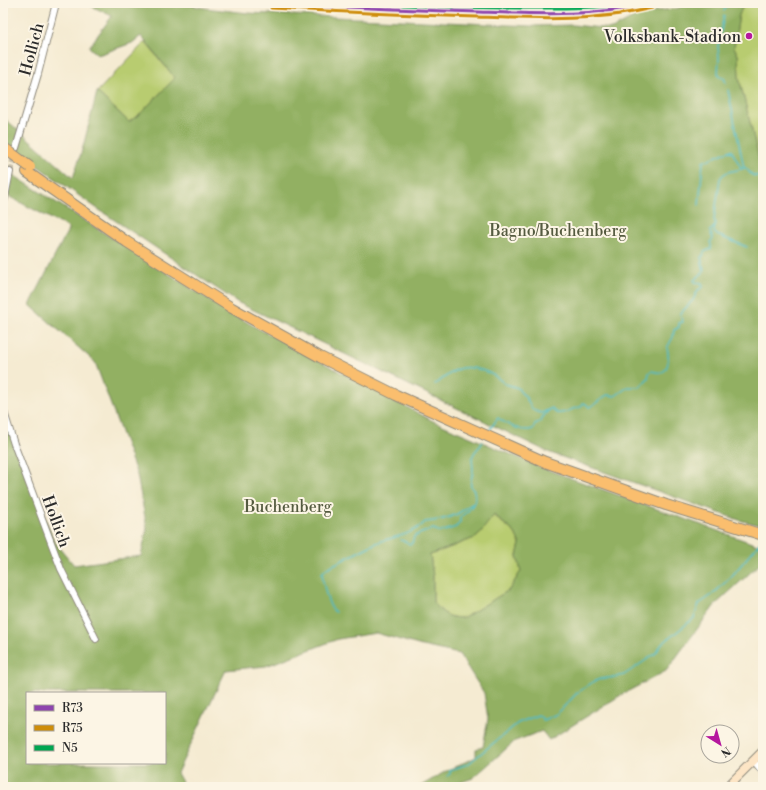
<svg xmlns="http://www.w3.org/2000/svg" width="766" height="790" font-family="'Libre Bodoni',serif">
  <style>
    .green { fill: #b8cc70; stroke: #727c4e }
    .forest { fill: #92b062; stroke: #5e6e46; fill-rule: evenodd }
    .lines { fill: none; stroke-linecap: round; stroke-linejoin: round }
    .stream { stroke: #4dbbc3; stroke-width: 1.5 }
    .minor-tunnel { stroke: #cdc5b1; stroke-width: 6; stroke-dasharray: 6 3; stroke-linecap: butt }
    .minor-casing { stroke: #908b7e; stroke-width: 8 }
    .secondary-casing { stroke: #908b7e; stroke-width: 10 }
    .trunk-casing { stroke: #908b7e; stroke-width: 12 }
    .minor { stroke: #fff; stroke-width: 6 }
    .secondary { stroke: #fde5c5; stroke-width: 8 }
    .trunk { stroke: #fabe6e; stroke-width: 10 }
    .trunk-bridge-casing { stroke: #908b7e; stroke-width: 12; stroke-linecap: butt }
    .trunk-bridge { stroke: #fabe6e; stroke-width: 10 }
    .bus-1-casing { stroke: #fcf5e5; stroke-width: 6 }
    .bus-2-casing { stroke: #fcf5e5; stroke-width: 6 }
    .bus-3-casing { stroke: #fcf5e5; stroke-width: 6 }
    .bus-1 { stroke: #8e44ad; stroke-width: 3 }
    .bus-2 { stroke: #ce8d09; stroke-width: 3 }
    .bus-3 { stroke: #00a651; stroke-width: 3 }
    .poi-dot { fill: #b5179e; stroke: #fcf5e5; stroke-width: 1.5 }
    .labels { text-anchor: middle; stroke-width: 4; stroke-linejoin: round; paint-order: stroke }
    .poi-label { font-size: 16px; fill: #2b2b2b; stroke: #fcf5e5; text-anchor: end }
    .street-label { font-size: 16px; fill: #2b2b2b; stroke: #fcf5e5 }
    .park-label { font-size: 16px; fill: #555b40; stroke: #fcf5e5 }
  </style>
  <rect width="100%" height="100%" fill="#fcf5e5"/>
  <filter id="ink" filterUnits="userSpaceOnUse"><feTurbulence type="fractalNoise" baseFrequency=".025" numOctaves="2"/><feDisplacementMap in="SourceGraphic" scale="8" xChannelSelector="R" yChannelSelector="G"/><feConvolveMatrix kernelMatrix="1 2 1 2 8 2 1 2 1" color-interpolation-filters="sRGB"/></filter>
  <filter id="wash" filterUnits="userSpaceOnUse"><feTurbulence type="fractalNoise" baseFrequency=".012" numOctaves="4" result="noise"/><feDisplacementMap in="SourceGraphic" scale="16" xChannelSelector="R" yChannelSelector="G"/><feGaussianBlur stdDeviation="0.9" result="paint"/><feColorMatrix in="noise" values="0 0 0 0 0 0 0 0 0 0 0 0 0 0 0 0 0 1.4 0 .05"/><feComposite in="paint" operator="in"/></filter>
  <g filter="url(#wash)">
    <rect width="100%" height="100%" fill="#f5ebd2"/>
    <!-- green -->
    <path class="green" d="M748,3h15v161l-3,-1 -1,-4 -20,-81 -1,-23 -4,-8 5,-32 3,-7z
      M145,42l30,36 -34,35 -12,9 -32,-30z
      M493,515l22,18 5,11 -3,12 4,15 -12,19 -44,27c-15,3 -23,-4 -32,-15v-26l-3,-21 47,-18z"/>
    <!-- forest -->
    <path class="forest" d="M85,3h95l25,5 43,5 284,13 41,-1 39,4 31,-16 36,-5 8,-5h61l-6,5 -3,7 -5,32 4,8 1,23 21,85 3,1v362l-24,-6 -191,-68 -311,-150 -142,-95 -77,-55 5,-18 50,44 10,-31 14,-55 32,30 12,-9 34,-35 -34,-42 -9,7 -34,12 -9,-8 23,-31z
      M3,117l16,14 -5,19 -11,-9z
      M10,173l212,135 35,20 176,93 112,48 218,78v14l-48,44 -49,66 -45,24 -72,45 -7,-9 -27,10 -42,37 -26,9h-28l29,-17 28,-13v-8l7,-2 5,-28 -4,-26 -25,-39 -37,-8 -46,-13 -38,6 -72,27 -40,4 -49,103 5,9 -1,5h-178v-381l11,38 40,97 20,24 67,-9 6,-28 -10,-53 -42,-113 -65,-57 39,-77 -61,-32zM494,515l21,18 5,11 -3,12 4,15 -12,19 -44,27c-15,3 -23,-4 -32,-15v-26l-3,-21 47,-18zM27,693h138v70h-138z"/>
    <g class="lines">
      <!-- stream -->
      <path class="stream" d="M724,11l3,-8
        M724,15l-6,31 1,12 -1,15 2,4 4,1 2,5
        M728,90l16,78
        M699,205l4,-43 28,-12 7,12 3,6
        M715,226l-1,6 3,3 30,12
        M435,384c7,-4 13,-10 21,-14 15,-7 38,3 49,14l4,1 9,3c2,6 6,5 8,10 6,8 3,13 16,15l8,-4
        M490,429l8,-11c10,7 24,15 35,11l2,-5 6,-3c1,-4 7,-11 11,-13l4,5c10,2 16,-6 25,-6l2,-4 3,1 3,3 3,-1 15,-11 8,1 13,-9h12l8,-9 1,-5 2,-2c4,1 10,3 13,0 5,-4 5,-17 3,-23l6,-11 1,-7 5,-3v-4l4,-1 -3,-8 13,-14 5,-10 5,-3 -1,-4 -7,-1 -1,-2 10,-8 -3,-15 2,-1 1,-4 7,-3v-5l-1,-2 3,-3 -3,-8 5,-5 1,-3 -2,-3 6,-41c5,-10 15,-7 24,-11h2c5,7 8,10 17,7
        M401,540l9,4 2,-1 2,-6 5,-3 14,-5 8,3 15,-5 4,-5v-5l8,-6 6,-8
        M335,612c-8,-6 -12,-30 -13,-39l5,-5c16,-8 31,-16 47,-24 16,-7 38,-8 51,-22 10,-1 22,-3 32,-8 6,-3 10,-8 17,-11 1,-3 1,-9 0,-12 -1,-2 -3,-3 -3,-5 -1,-4 0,-6 1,-10 4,-16 -7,-15 9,-31l1,-3
        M447,776l3,-2v-4l18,-6 50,-41 20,-8 2,1 3,4 14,-6 20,-21 16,-11 7,-3 16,-2 8,-2 31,-21 7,-10 32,-26 5,-14 13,-9 19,-18 31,-37"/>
    </g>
  </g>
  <g filter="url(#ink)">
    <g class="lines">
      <!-- minor-tunnel -->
      <path class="minor-tunnel" d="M10,172l5,-19"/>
      <!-- minor casing -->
      <g class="minor-casing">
        <path id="minor" d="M16,148l22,-74 18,-71
          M3,207l7,-35
          M3,409l11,35 47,125 35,70
          M754,761l9,11"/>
      </g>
      <!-- secondary casing -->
      <g class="secondary-casing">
        <path id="secondary" d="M271,3c77,5 155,8 233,10 49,0 99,4 147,-10
          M727,787l36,-36"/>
      </g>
      <!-- trunk casing -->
      <g class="trunk-casing">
        <path id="trunk" d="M27,172l100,70 105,66 88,49 76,38 149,67 121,43 97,30"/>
      </g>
      <!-- minor -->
      <use href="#minor" class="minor"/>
      <!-- secondary -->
      <use href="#secondary" class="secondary"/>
      <!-- trunk -->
      <use href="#trunk" class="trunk"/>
      <!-- trunk-bridge casing -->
      <g class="trunk-bridge-casing">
        <path id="trunk-bridge" d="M3,147l27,20"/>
      </g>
      <!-- trunk-bridge -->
      <use href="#trunk-bridge" class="trunk-bridge"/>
      <!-- bus-1 casing -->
      <g class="bus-1-casing">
        <path id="bus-1" d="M271,3c69,4 139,7 208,9 58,2 116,5 172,-9"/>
      </g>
      <!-- bus-2 casing -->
      <g class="bus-2-casing">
        <path id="bus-2" d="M271,8c68,4 137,7 206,9 59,2 118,5 175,-9"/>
      </g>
      <!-- bus-3 casing -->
      <g class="bus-3-casing">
        <path id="bus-3" d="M362,3c53,2 105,5 158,5 37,0 73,1 109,-5"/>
      </g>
      <!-- bus-1 -->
      <use href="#bus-1" class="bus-1"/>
      <!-- bus-2 -->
      <use href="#bus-2" class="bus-2"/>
      <!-- bus-3 -->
      <use href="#bus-3" class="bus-3"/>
    </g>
  </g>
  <!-- markers -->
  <circle class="poi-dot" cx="749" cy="36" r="4"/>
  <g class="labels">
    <!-- poi labels -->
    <g class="poi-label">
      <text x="741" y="42">Volksbank-Stadion</text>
    </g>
    <!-- street labels -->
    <g class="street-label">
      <text transform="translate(31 49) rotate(-75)" y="6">Hollich</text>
      <text transform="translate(57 521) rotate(70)" y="6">Hollich</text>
    </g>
    <!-- park labels -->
    <g class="park-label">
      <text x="558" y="236">Bagno/Buchenberg</text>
      <text x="288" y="512">Buchenberg</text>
    </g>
  </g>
  <!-- margin -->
  <rect width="766" height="790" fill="none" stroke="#fcf5e5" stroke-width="16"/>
  <!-- legend -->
  <rect x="26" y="692" width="140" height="72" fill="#fcf5e5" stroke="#a8a49b"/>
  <rect x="34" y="705" width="20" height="6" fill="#8e44ad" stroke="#a8a49b"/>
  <text x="62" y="712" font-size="12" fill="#2b2b2b">R73</text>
  <rect x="34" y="725" width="20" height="6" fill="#ce8d09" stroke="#a8a49b"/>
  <text x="62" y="732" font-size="12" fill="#2b2b2b">R75</text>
  <rect x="34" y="745" width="20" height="6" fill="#00a651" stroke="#a8a49b"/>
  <text x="62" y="752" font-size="12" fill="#2b2b2b">N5</text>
  <!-- north arrow -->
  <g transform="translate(720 744) rotate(143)"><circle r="19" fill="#fcf5e5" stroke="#a8a49b"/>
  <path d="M0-3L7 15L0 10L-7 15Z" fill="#b5179e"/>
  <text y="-6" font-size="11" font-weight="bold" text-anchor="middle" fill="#2b2b2b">N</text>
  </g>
</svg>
